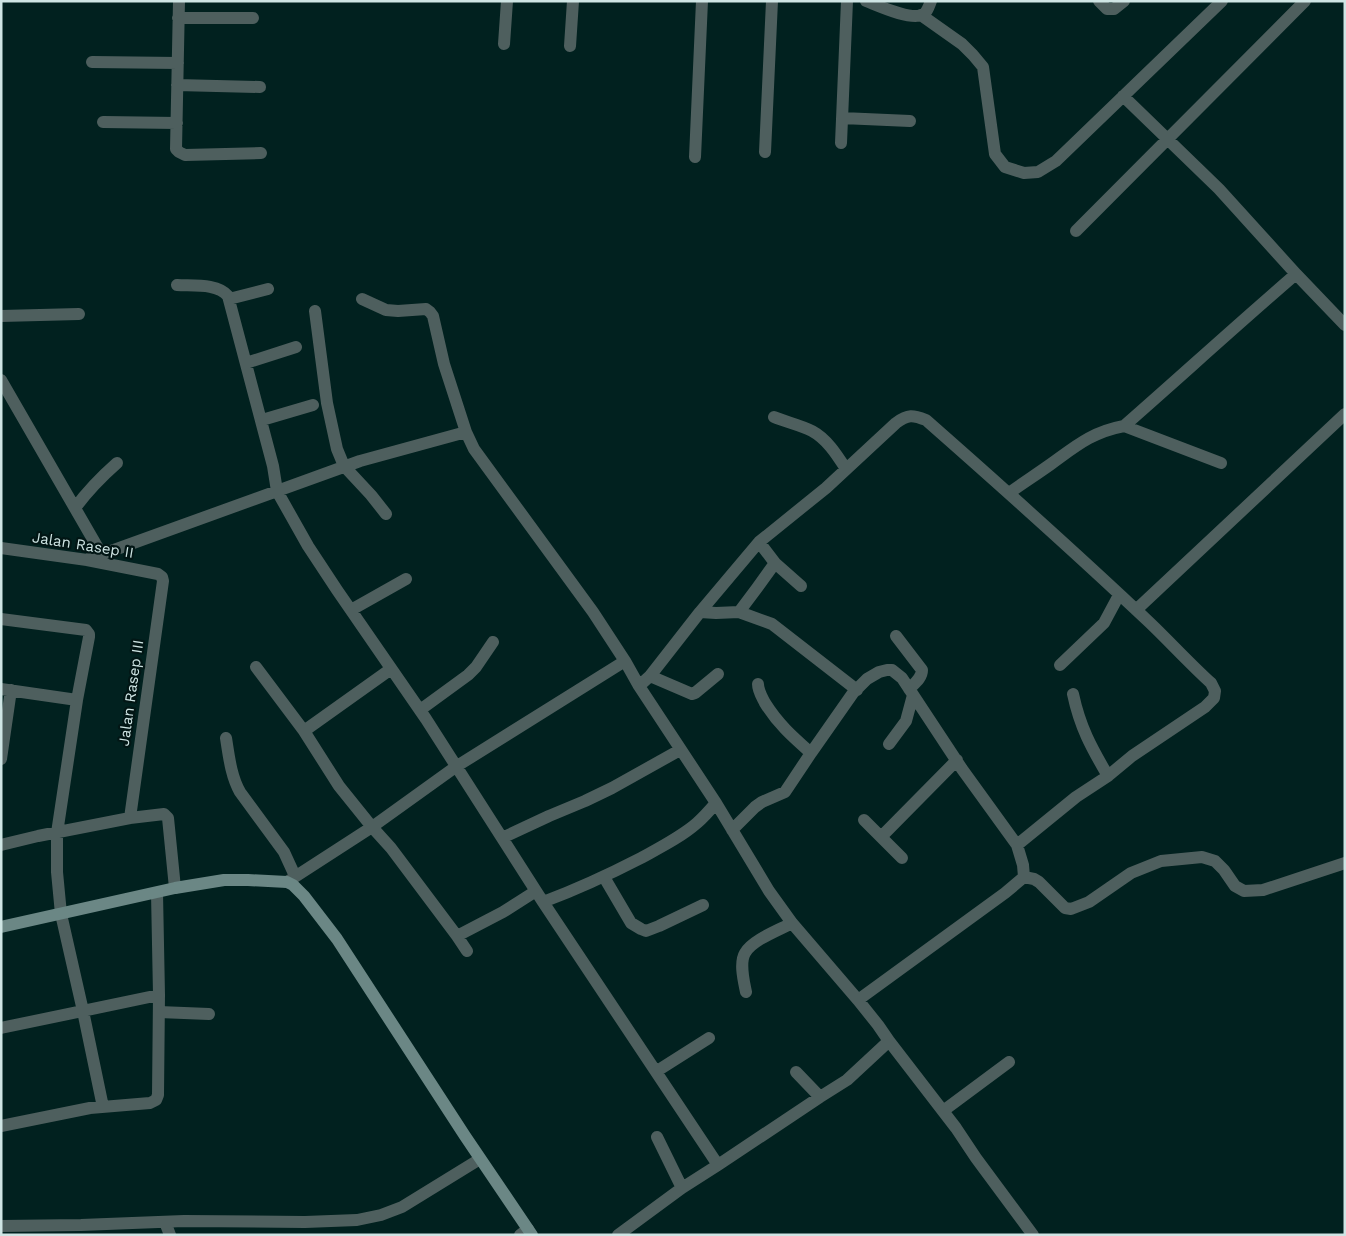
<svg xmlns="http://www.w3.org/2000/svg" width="1346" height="1236" font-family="'Work Sans',sans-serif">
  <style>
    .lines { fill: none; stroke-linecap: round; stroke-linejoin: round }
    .street { stroke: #4e5f5e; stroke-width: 12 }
    .secondary { stroke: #6b8785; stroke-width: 12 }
    .labels { text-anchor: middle; stroke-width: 4.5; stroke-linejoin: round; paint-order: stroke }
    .street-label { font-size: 15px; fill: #cfe5e4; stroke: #021615 }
  </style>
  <rect width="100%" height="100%" fill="#01211f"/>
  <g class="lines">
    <!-- street -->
    <path class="street" d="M179,1l-3,148 3,3 6,3 76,-2
      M866,1c13,5 43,19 56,14 5,-2 7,-9 9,-14
      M1099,1l8,8h7l10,-8
      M921,15l41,29 11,11 10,12 12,87 10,13 19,6 14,-1 18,-11 166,-160
      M178,18h75
      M504,44l3,-43
      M570,46l3,-45
      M92,62l86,1
      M177,85l83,2
      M1123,96l96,93 77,85c-58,50 -115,102 -172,152
      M842,118l68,3
      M103,122l74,1
      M841,143l6,-142
      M765,152l7,-151
      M695,157l7,-156
      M1076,231l229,-230
      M1296,274l49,51
      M177,285c15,1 41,-2 51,11l45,170 4,25 31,55 29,44 89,129 117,183 175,263
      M229,299l39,-10
      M362,299l24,11 12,1 28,-2 4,3 3,4 11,48 22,68 8,17 119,163 32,49 14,25 77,117 53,88 23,32 66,77
      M315,311l12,92 10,46 7,17 27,29 15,19
      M1,316l78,-2
      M246,363l50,-16
      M1,380l101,175
      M774,417c12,5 26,8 38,14 15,8 25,24 34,38
      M262,420l51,-15
      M1009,493c14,-10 28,-19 42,-29 25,-18 41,-32 73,-38l97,37
      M75,508c14,-19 25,-30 42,-45
      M1,548l86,12 71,14 4,3 1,4 -33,237
      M89,559l271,-98 106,-29
      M775,563l26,23
      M351,610l55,-31
      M1136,610l209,-196
      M700,612l16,1 23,-1 18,-24 18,-25 -16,-21
      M739,612l33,12 85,66
      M1,619l85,11 3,4v3l-12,63 -20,133v39l4,42 22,97 20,96
      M896,636l26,34c0,8 -7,13 -13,19
      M1060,665l44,-42 15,-28
      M256,667l48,64 35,55 33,41 19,21 66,88
      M650,676l42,18 3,-1 23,-19
      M758,684c0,7 4,13 7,19 13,21 28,34 46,50
      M1,689l76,11
      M1073,694c7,33 18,53 35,82
      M420,710l48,-35 8,-8 17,-25
      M304,731l87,-62
      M226,738c3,19 5,38 14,54l44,60 11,24
      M889,744l17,-23 7,-26
      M1,759l10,-69
      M864,820l38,38
      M732,830l23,-23 7,-5 23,-10 26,-39 42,-60 14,-14 12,-7 8,-2h5l10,8 60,91 55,76
      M881,837l76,-77
      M502,838l47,-22 36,-15 27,-13 68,-38
      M1,845l37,-9 92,-18 34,-4 4,4 7,70
      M604,877l27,46 10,6 5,2 13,-5 44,-21
      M1024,877l10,2 5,3 26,26 6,1 18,-7 42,-29 30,-12 41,-4 13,4 9,9 11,16 9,5 19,-1 82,-27
      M287,882l85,-55 85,-61 168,-105
      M543,902c35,-13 65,-27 98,-44 20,-11 40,-21 56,-35 7,-6 13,-13 19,-20
      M467,951l-10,-15 46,-24 33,-21
      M746,992c-2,-10 -7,-29 -1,-39 7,-13 34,-23 47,-30
      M159,1012l50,2
      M1,1028l158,-33
      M889,1041l67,87 20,30 57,77
      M657,1071l52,-33
      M796,1072l24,25
      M943,1111l66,-49
      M1,1126l89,-18 60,-5 6,-3 2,-5 1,-100 -2,-102
      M657,1137l25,51
      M165,1222l5,13
      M1,1226l80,-1 103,-4 121,1 52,-2 24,-5 21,-8 78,-48
      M520,1235l8,-6
      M618,1235l64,-47 36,-23 102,-68 27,-17 42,-39 -11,-16 -20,-25 147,-107 19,-16 -1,-12 -6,-20 59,-48 32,-21 24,-20 73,-49 9,-9 1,-7 -4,-8c-22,-20 -41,-41 -62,-61 -73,-69 -148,-136 -223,-202 -13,-5 -18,-6 -30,3l-70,65 -67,54 -59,70 -50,64 -11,10"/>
    <!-- secondary -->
    <path class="secondary" d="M1,927l174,-39 49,-8h24l39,2 6,3 11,11 33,43 128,197 67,99"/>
  </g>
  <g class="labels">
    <!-- street labels -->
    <g class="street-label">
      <text transform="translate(83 545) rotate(9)" y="5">Jalan Rasep II</text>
      <text transform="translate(131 693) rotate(-82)" y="5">Jalan Rasep III</text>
    </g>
  </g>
  <!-- border -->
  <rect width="1346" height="1236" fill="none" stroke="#cfe5e4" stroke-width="5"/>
</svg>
